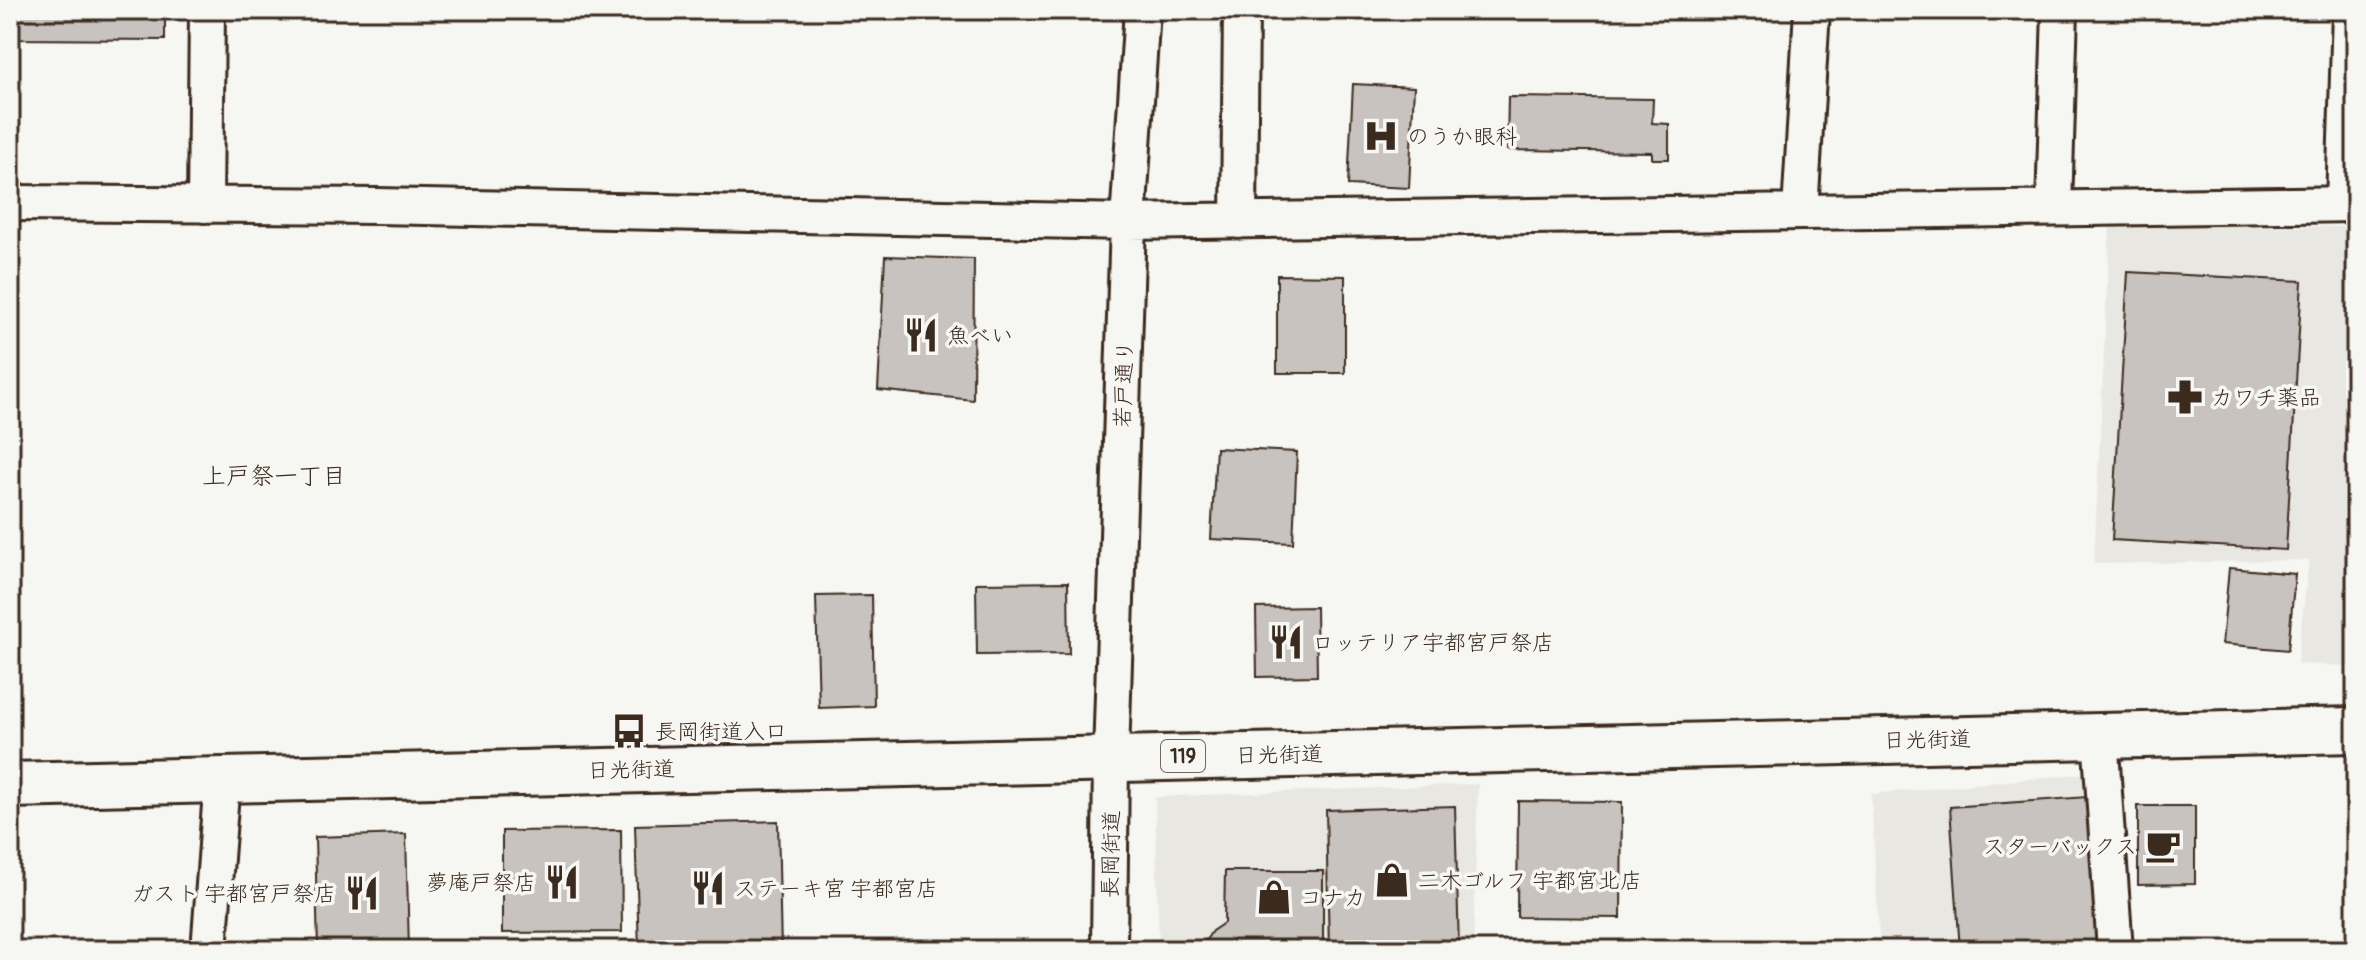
<svg xmlns="http://www.w3.org/2000/svg" width="2366" height="960" font-family="Pangolin,'Klee One',sans-serif">
  <style>
    .built { fill: #e8e7e2 }
    .building { fill: #c8c3be; stroke: #3b2a1e; stroke-width: 2 }
    .lines { fill: none; stroke-linecap: round; stroke-linejoin: round }
    .minor-casing { stroke: #3b2a1e; stroke-width: 40 }
    .highway-casing { stroke: #3b2a1e; stroke-width: 50 }
    .minor { stroke: #f6f6f2; stroke-width: 34 }
    .highway { stroke: #f6f6f2; stroke-width: 44 }
    .labels { text-anchor: middle; stroke-width: 7; stroke-linejoin: round; paint-order: stroke }
    .shield { fill: #f6f6f2; stroke: #73675e; stroke-width: 2 }
    .shield-label { font-size: 20px; font-weight: bold; fill: #3b2a1e }
    .poi-label { font-size: 22px; fill: #3b2a1e; stroke: #f6f6f2; text-anchor: start }
    .street-label { font-size: 22px; fill: #3b2a1e; stroke: #f6f6f2 }
    .neighbourhood-label { font-size: 24px; fill: #3b2a1e; stroke: #f6f6f2 }
  </style>
  <rect width="100%" height="100%" fill="#f6f6f2"/>
  <filter id="ink" filterUnits="userSpaceOnUse"><feTurbulence type="fractalNoise" baseFrequency=".0125" numOctaves="2"/><feDisplacementMap in="SourceGraphic" scale="16" xChannelSelector="R" yChannelSelector="G"/><feConvolveMatrix kernelMatrix="1 2 1 2 8 2 1 2 1" color-interpolation-filters="sRGB"/></filter>
  <g filter="url(#ink)">
    <!-- built -->
    <path class="built" d="M2110,225l246,2v439l-59,-2 12,-104 -215,4z
      M2092,773l9,177h-221l-9,-156z
      M1478,784l-5,166h-314l-4,-153z"/>
    <!-- building -->
    <path class="building" d="M10,10h155v30l-155,-1z
      M1353,84l61,3 -5,101 -61,-3z
      M1508,97l145,2 -1,24 17,1v35h-17v-7l-145,-2z
      M885,256l89,3 -1,141 -95,-10z
      M2128,272l174,9 -16,269 -174,-10z
      M1277,275l68,1v97h-68z
      M1216,448l81,4 -4,91 -82,-4z
      M2229,568l66,6 -7,76 -66,-6z
      M1068,582l1,72 -92,1 -1,-72z
      M872,595l2,111 -55,2 -3,-112z
      M1316,607l1,69 -60,1 -1,-69z
      M2087,797l10,153h-137l-10,-143z
      M1518,801l104,1 -1,116 -104,-1z
      M1455,806l4,144h-130l-3,-140z
      M2138,806h57v78l-57,1z
      M778,821l3,129h-142l-4,-125z
      M621,830l1,102 -120,1v-102z
      M406,834l3,116h-91l-3,-113z
      M1225,871h98v79h-120l1,-7 8,-12 12,-8z"/>
    <g class="lines">
      <!-- minor casing -->
      <g class="minor-casing">
        <path id="minor" d="M10,203l368,3 750,16 1228,-18
          M2344,204l6,-194
          M205,205l2,-195
          M2054,208l6,-198
          M1800,212l12,-202
          M1239,221l2,-211
          M2100,736l15,214
          M209,950l13,-171
          M1109,950l2,-193 17,-535 14,-212"/>
      </g>
      <!-- highway casing -->
      <g class="highway-casing">
        <path id="highway" d="M10,785l2346,-55"/>
      </g>
      <!-- minor -->
      <use href="#minor" class="minor"/>
      <!-- highway -->
      <use href="#highway" class="highway"/>
    </g>
  </g>
  <!-- icons -->
  <defs>
    <g id="hospital-bare" transform="scale(2.76)"><path d="M-5-5h3v3.5h4V-5h3V5h-3V1.5h-4V5h-3Z" fill="#3b2a1e" stroke="#f6f6f2" stroke-width="2.5" paint-order="stroke"/></g>
    <g id="restaurant-bare" transform="scale(2.76)"><path d="M-5-6h1v4h1v-4h1v4h1v-4h1v5L-1.5 .5V6h-2V.5L-5-1ZM5-6V6H3V1.5H1.5Q1.5-4 5-6Z" fill="#3b2a1e" stroke="#f6f6f2" stroke-width="2.5" paint-order="stroke"/></g>
    <g id="pharmacy-bare" transform="scale(2.76)"><path d="M-2-6h4v4h4v4h-4v4h-4v-4h-4v-4h4Z" fill="#3b2a1e" stroke="#f6f6f2" stroke-width="2.5" paint-order="stroke"/></g>
    <g id="bus-bare" transform="scale(2.76)"><path d="M-5-6H5V4H4V6H2V4H-2V6H-4V4H-5ZM-3.5-4V0h7V-4ZM-3.5 1.2v1.5H-2V1.2ZM2 1.2v1.5H3.5V1.2Z" fill="#3b2a1e" stroke="#f6f6f2" stroke-width="2.5" paint-order="stroke"/></g>
    <g id="cafe-bare" transform="scale(2.76)"><path d="M-5.5-4.5H6V0H3Q3 3.5 0 3.5H-2.5Q-5.5 3.5-5.5 0ZM3-3.2v2h1.7v-2ZM-6 4.5H4V6H-6Z" fill="#3b2a1e" stroke="#f6f6f2" stroke-width="2.5" paint-order="stroke"/></g>
    <g id="shop-bare" transform="scale(2.76)"><path d="M-5-2.5h2.3a2.7 3.5 0 0 1 5.4 0H5L5.5 6h-11ZM-1.5-2.5h3a1.5 2.3 0 0 0-3 0Z" fill="#3b2a1e" stroke="#f6f6f2" stroke-width="2.5" paint-order="stroke"/></g>
  </defs>
  <g fill-rule="evenodd">
    <use href="#hospital-bare" x="1381" y="136"/>
    <use href="#restaurant-bare" x="921" y="335"/>
    <use href="#pharmacy-bare" x="2185" y="397"/>
    <use href="#restaurant-bare" x="1286" y="642"/>
    <use href="#bus-bare" x="629" y="731"/>
    <use href="#cafe-bare" x="2163" y="846"/>
    <use href="#shop-bare" x="1392" y="880"/>
    <use href="#restaurant-bare" x="562" y="882"/>
    <use href="#restaurant-bare" x="708" y="888"/>
    <use href="#restaurant-bare" x="362" y="893"/>
    <use href="#shop-bare" x="1274" y="897"/>
  </g>
  <g class="labels">
    <!-- shield labels -->
    <rect class="shield" x="1161" y="740" width="44" height="32" rx="6"/>
    <g class="shield-label">
      <text x="1183" y="763">119</text>
    </g>
    <!-- poi labels -->
    <g class="poi-label">
      <text x="1407" y="144">のうか眼科</text>
      <text x="947" y="343">魚べい</text>
      <text x="2211" y="405">カワチ薬品</text>
      <text x="1312" y="650">ロッテリア宇都宮戸祭店</text>
      <text x="655" y="739">長岡街道入口</text>
      <text x="2137" y="854" text-anchor="end">スターバックス</text>
      <text x="1418" y="888">二木ゴルフ 宇都宮北店</text>
      <text x="536" y="890" text-anchor="end">夢庵戸祭店</text>
      <text x="734" y="896">ステーキ宮 宇都宮店</text>
      <text x="336" y="901" text-anchor="end">ガスト 宇都宮戸祭店</text>
      <text x="1300" y="905">コナカ</text>
    </g>
    <!-- street labels -->
    <g class="street-label">
      <text transform="translate(1123 384) rotate(-88)" y="8">若戸通り</text>
      <text transform="translate(1927 739) rotate(-1)" y="8">日光街道</text>
      <text transform="translate(1279 754) rotate(-1)" y="8">日光街道</text>
      <text transform="translate(631 769) rotate(-1)" y="8">日光街道</text>
      <text transform="translate(1110 854) rotate(-89)" y="8">長岡街道</text>
    </g>
    <!-- neighbourhood labels -->
    <g class="neighbourhood-label">
      <text x="274" y="484">上戸祭一丁目</text>
    </g>
  </g>
  <!-- margin -->
  <rect width="2366" height="960" fill="none" stroke="#f6f6f2" stroke-width="40"/>
  <rect x="20" y="20" width="2326" height="920" fill="none" stroke="#3b2a1e" stroke-width="3" filter="url(#ink)"/>
</svg>
